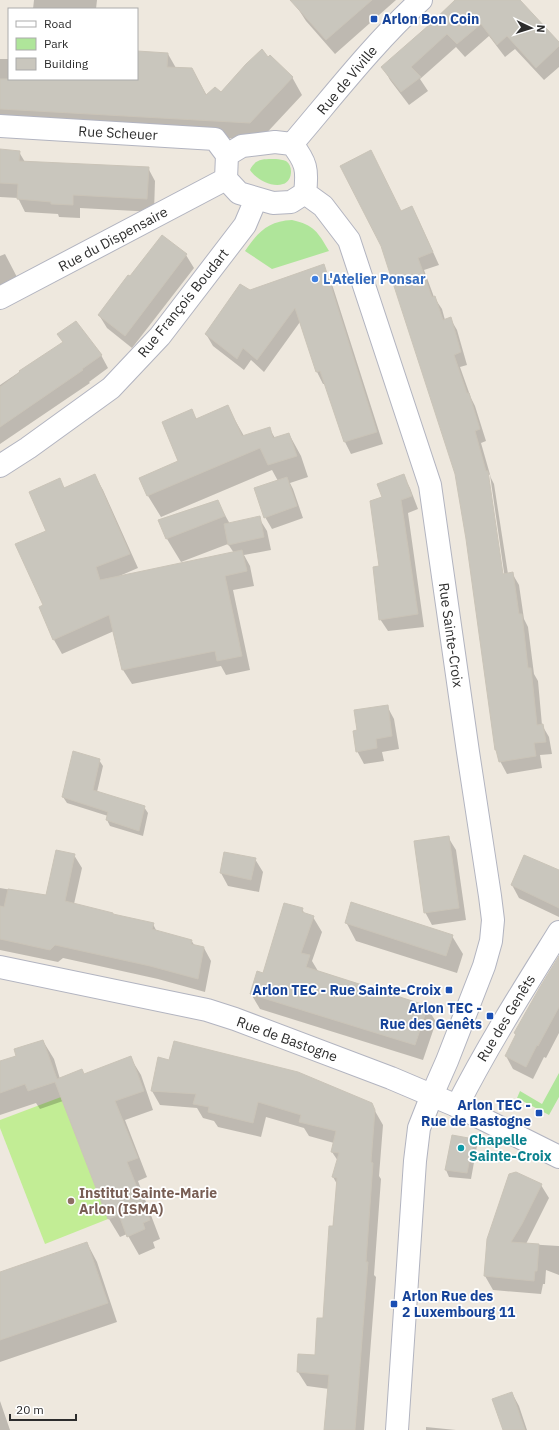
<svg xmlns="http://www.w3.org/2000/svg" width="559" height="1430" font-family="'IBM Plex Sans',sans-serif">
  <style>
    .green { fill: #afe59a }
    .pitch { fill: #c2ed95 }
    .shadow { fill: #0003; fill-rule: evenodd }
    .building { fill: #c9c6bd; stroke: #cac4b8 }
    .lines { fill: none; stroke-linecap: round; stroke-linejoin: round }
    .minor-casing { stroke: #b2b4c0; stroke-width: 24 }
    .tertiary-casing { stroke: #b2b4c0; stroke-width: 24 }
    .secondary-casing { stroke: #b2b4c0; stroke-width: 24 }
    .minor { stroke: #fff; stroke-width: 22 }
    .tertiary { stroke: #fff; stroke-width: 22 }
    .secondary { stroke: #fff; stroke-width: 22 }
    .transit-dot { fill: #1a4fb4; stroke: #fff; stroke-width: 1.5 }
    .shop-dot { fill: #3f7fe0; stroke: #fff; stroke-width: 1.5 }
    .culture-dot { fill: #0f9aa8; stroke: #fff; stroke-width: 1.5 }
    .education-dot { fill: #8d6e63; stroke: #fff; stroke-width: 1.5 }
    .labels { text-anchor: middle; stroke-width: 3.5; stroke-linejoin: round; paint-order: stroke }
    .transit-label { font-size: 14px; font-weight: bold; fill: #164399; stroke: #fff; text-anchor: end }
    .street-label { font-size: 14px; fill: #2c2c2c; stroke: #fff }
    .shop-label { font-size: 14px; font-weight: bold; fill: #366cbe; stroke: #fff; text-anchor: start }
    .culture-label { font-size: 14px; font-weight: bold; fill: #0d838f; stroke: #fff; text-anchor: start }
    .education-label { font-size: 14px; font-weight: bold; fill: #785e54; stroke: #fff; text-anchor: start }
  </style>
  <rect width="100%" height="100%" fill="#eee8de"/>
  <!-- green -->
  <path class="green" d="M276,159c3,0 7,1 10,2 8,5 6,21 -3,23 -11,4 -27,-5 -33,-14 5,-12 15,-11 26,-11z
    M292,220c22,5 26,12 37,31l-57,18 -27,-18c13,-19 23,-30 47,-31z
    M559,1073v24l-10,18 -32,-17 3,-7 22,13z"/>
  <!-- pitch -->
  <path class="pitch" d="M61,1097l47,122 -63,25 -45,-116v-8z"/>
  <!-- shadow -->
  <path class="shadow" d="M34,0h63l-1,9h-63z
    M305,0h91l-61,54 -29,-33 -9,-14z
    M457,0h62l40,44v23l-15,13 -29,-31 -10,8 -16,-21 -24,21 -9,-10 -36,32 8,12 -19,14 -19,-25 -7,-13z
    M137,52l31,2 8,14 16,1 15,27 14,-3 47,-35 24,19 10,18 -42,45 -260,-14v-67h9v20h128z
    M0,150l19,2 6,10 123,6 7,13 -1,31 -74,-4v10l-21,-1 -1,-3 -33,-2 -7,-14 -18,-1z
    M411,207l7,12 21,46 -15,5 10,27 8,12 3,11 5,-2 7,12 10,35 -7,2 11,31 4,8 11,35 -5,2 10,35 3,6 14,90 4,-1 7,12 5,34 4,8 6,47 4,7 4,44 7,12 3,17 -12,1 2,13 -35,6 -7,-13 -39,-264 -60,-285zM487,473l3,2 15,104h-2z
    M162,237l24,18 8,13 -62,80 -25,-20 -8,-13z
    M5,254l13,25 -18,8v-31z
    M323,266l7,12 53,166 -32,10 -6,-12 -20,-58h-2l-6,-12 -17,-50 -36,50 -13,-12 -7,10 -31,-24 -7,-12z
    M101,355l7,13 -19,14 1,1 -90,61v-59l31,-21z
    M227,406l17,30 25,-8 6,10 14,-4 12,22 7,21 -18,6 3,6 10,29 -31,11 -7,-12 13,-36 -6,-11 -111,47 -13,-21 -7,-18 38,-16 12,-52 6,10z
    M403,475l7,13 8,21 -10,4 16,114 -36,4 -8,-12v-52l3,-69z
    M95,476l8,14 35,78 -21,9 117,-24 -6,-9 -47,18 -14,-23 -8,-19 58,-19 13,23 29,-6 8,13 4,19 -27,5 6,11 4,20 -21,4 17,80 -24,5 -5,-9 -89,18 -9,-14 -9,-39 -52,23 -8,-14 -13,-32 4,-2 2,-75 12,-51 6,9z
    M387,706l7,13 5,30 -17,3 2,9 -20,3 -7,-13 1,-20z
    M99,760l4,6 -6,26 47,15 4,6 -5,23 -33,-10 -3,-6 1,-4 -41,-13 -4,-6z
    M448,837l8,13 10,70 -34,5 -7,-13z
    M74,855l8,13 -8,36 40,11 39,9 4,8 34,8 4,6 9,2 7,13 -6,31 -47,-13 -95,-21 -5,4 -58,-12v-62l47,8z
    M255,859l8,13 -4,20 -31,-6 -7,-13z
    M559,871v46l-40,-19 -7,-13z
    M302,909l3,5 8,3 9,15 -10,29 6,10 109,36 9,15 -13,38 -163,-51 -9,-15z
    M346,922l106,14 11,18 -6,19 -101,-32z
    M559,975v58l-13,25 -2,-1 -11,22 -20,-10 -7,-13 10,-21 -1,-2z
    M43,1041l11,18 6,20 24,-4 46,-18 11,18 12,35 -28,10 22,57 -9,4 22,58 -7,3 2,6 -16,7 -12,-21 -7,3 -11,-18 -46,-118 -23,8 -4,-6 -36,12v-53l18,-6z
    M152,1091l219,13 12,21 -4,51 2,3 -7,96 2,2 -12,153h-38l3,-41 -22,-3 -9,-14 18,-16 8,-37 13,-135 -4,-7 5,-16 -6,-9 2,-9 -25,-7 -5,-8 -38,-11 -5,20 -43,-10 -4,-6 -11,-3 -6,-10 -37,-3z
    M453,1137l20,3 4,6 -6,33 -22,-2 -3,-7z
    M541,1185l8,13 -23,46 33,2v29l-13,-5 -1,14h-2l-2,10 -48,-4 -8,-14 3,-37z
    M87,1243l10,19 20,60 -117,40v-89z
    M512,1393l7,13 8,24h-23z
    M0,1401l10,29h-10z
    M426,1427l30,3h-30z"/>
  <!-- building -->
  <path class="building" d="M290,0h82l-46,40z
    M455,0h65l39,42v4l-23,22 -29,-32 -10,9 -16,-21 -24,20 -10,-10 -36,33 10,10 -20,15 -20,-25 48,-42z
    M262,49l6,8 2,-2 23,22 -43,46 -250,-14v-30h137v-28l31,2 -1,14 25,1 14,27 9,-8 6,5 25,-28z
    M0,149l20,2 -1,10 130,6 -2,32 -74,-4v10l-22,-1v-2l-34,-3 1,-15 -18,-1z
    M371,150l30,61 11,-5 21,46 -15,6 14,39 3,-1 8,24 8,-3 10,35 -7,3 13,38h2l11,36 -5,2 11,40h2l15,103 10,-2 6,42h3l6,54h3l6,57 6,-1 3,18 -12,1 2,13 -37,6 -3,-12h-1l-29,-211 -11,-65 -74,-228 -41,-80z
    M162,235l25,19 -62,82 -27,-21 30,-40 2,1z
    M324,264l53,168 -33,10 -24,-71 -4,1 -21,-64 -38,52 -14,-12 -6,11 -32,-25 35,-50 10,6z
    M76,321l26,34 -20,14 1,1 -83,57v-40l20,-15 -1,-1 44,-29 -6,-8z
    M228,405l14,31 28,-9 3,11 16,-5 8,23 -29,9 -8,-17 -113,48 -8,-18 39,-17 -16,-39 30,-13 4,10z
    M95,474l35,80 -34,13 4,13 142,-30 5,21 -22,5 17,80 -25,5 -2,-10 -93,19 -13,-55 -56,25 -14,-33 4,-2 -28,-61 31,-13 -17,-39 31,-14 4,10z
    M404,474l8,22 -11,4 17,114 -39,6 -6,-53 6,-1 -9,-65 12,-4 -5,-13z
    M287,477l10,29 -33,12 -10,-30z
    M218,500l7,16 -59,23 -8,-19z
    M260,516l4,21 -36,8 -4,-21z
    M388,705l4,31 -16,3 1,9 -21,4 -3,-21 4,-1 -3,-20z
    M73,751l27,8 -7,31 52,16 -6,25 -33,-11 2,-8 -46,-15z
    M449,836l10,72 -35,5 -10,-72z
    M56,850l19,4 -10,47 48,12v1l41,9 -2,6 40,11 -1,4 13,3 -6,32 -48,-13 -95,-21 -5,5 -50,-11v-33l4,1 4,-18 38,6z
    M224,852l32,6 -5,22 -31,-7z
    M524,855l35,15v38l-48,-23z
    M351,902l102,33 -7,21 -101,-33z
    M284,903l19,5 -1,4 12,4 -13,37 9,2 -4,12 122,39 -13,39 -165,-51 7,-23 6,2z
    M559,956v51l-21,39 -1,-1 -11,22 -21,-11 11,-22 -2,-1 26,-46z
    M43,1040l14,39 25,-10 2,5 47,-18 13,35 -29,10 23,57 -11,4 23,58 -7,3 2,6 -18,8 -8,-22 -11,4 -53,-137 -27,9 -3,-7 -25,9v-32l16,-5 -2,-7z
    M174,1041l124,31 74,31 3,7 -4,52 2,1 -7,99h2l-13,168h-31l5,-55 -32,-3 1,-18 17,1 2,-37h6l6,-92h4l4,-48 -5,-1 7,-24 -8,-1 5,-21 -37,-9 2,-7 -43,-13 -5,21 -45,-11 1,-5 -16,-3 3,-10 -45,-3 7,-34 11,3z
    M452,1135l22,4 -7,34 -22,-3z
    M516,1172l26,12 -20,40 -11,18 28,2 -2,27h-2l-1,10 -50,-5 3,-37 22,-65z
    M87,1242l21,61 -108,37v-68z
    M512,1392l13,38h-22l-11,-31z"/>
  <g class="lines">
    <!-- minor casing -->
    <g class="minor-casing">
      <path id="minor" d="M0,126l215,13 12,16
        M275,142l17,2c14,18 16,25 13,49l-14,9 -18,1 -34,-10 -13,-14 1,-24 15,-9z
        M292,144c42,-49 81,-100 129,-144
        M305,193l18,13 26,34 81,245 38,267 22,144 3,24 -2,21 -7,25 -37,95 -15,34
        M0,298l226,-119
        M0,466l28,-18 83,-60 49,-52 85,-111 11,-26
        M457,1106c31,-61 66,-116 102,-174"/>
    </g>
    <!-- tertiary casing -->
    <g class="tertiary-casing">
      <path id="tertiary" d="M397,1430l18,-269 4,-33 13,-33"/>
    </g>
    <!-- secondary casing -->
    <g class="secondary-casing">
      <path id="secondary" d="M0,967l207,43 28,9 156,59 66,28 102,51"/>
    </g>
    <!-- minor -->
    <use href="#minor" class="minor"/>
    <!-- tertiary -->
    <use href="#tertiary" class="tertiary"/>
    <!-- secondary -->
    <use href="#secondary" class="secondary"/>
  </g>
  <!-- markers -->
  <g class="transit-dot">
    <rect x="370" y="15" width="8" height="8" rx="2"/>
    <rect x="445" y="986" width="8" height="8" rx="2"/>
    <rect x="486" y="1012" width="8" height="8" rx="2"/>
    <rect x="535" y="1109" width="8" height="8" rx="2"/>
    <rect x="390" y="1300" width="8" height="8" rx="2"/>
  </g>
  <circle class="shop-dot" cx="315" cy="279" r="4"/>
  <circle class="culture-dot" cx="461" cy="1148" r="4"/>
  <circle class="education-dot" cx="71" cy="1201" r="4"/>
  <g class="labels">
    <!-- transit labels -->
    <g class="transit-label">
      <text x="382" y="24" text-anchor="start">Arlon Bon Coin</text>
      <text x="441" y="995">Arlon TEC - Rue Sainte-Croix</text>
      <text x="482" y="1013">Arlon TEC -<tspan x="482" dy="16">Rue des Genêts</tspan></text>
      <text x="531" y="1110">Arlon TEC -<tspan x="531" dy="16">Rue de Bastogne</tspan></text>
      <text x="402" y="1301" text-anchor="start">Arlon Rue des<tspan x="402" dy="16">2 Luxembourg 11</tspan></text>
    </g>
    <!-- street labels -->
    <g class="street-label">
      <text transform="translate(347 80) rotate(-50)" y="5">Rue de Viville</text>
      <text transform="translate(118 133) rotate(3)" y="5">Rue Scheuer</text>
      <text transform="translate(113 239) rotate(-28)" y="5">Rue du Dispensaire</text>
      <text transform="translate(183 303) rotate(-51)" y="5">Rue François Boudart</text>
      <text transform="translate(451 635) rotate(82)" y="5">Rue Sainte-Croix</text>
      <text transform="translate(506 1018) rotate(-59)" y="5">Rue des Genêts</text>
      <text transform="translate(287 1039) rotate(20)" y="5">Rue de Bastogne</text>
    </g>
    <!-- shop labels -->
    <g class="shop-label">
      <text x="323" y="284">L'Atelier Ponsar</text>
    </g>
    <!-- culture labels -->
    <g class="culture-label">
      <text x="469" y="1145">Chapelle<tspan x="469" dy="16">Sainte-Croix</tspan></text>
    </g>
    <!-- education labels -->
    <g class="education-label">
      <text x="79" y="1198">Institut Sainte-Marie<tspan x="79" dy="16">Arlon (ISMA)</tspan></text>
    </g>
  </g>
  <!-- legend -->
  <rect x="8" y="8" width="130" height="72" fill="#ffffff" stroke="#ababab"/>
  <rect x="16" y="21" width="20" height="6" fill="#ffffff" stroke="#ababab"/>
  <text x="44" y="28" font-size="12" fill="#2c2c2c">Road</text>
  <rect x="16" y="38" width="20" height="12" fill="#afe59a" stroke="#ababab"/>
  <text x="44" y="48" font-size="12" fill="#2c2c2c">Park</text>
  <rect x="16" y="58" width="20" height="12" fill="#c9c6bd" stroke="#ababab"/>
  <text x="44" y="68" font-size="12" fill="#2c2c2c">Building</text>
  <!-- north arrow -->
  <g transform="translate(531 28) rotate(94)" stroke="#ffffff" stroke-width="3" paint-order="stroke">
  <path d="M0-3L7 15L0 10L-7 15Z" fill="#2c2c2c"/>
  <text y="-6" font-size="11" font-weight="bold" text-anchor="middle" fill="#2c2c2c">N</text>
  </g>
  <!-- scale -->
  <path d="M10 1414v6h66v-6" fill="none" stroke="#2c2c2c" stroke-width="2"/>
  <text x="16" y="1414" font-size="12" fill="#2c2c2c" stroke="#ffffff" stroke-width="3" paint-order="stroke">20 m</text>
</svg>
